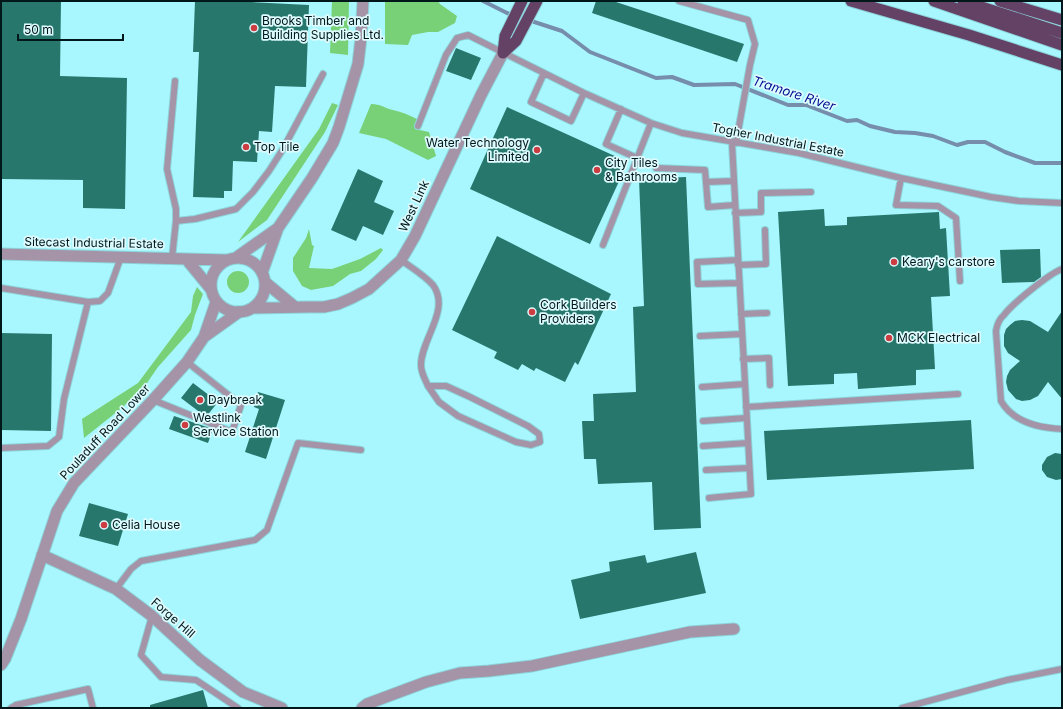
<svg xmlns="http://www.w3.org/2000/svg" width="1063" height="709" font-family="Inter,sans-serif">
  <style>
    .green { fill: #79d177 }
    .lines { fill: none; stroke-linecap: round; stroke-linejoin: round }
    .stream { stroke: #768dac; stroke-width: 4 }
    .building { fill: #27776d }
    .service-casing { stroke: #8dd3da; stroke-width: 8 }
    .minor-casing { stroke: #8dd3da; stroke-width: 13 }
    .tertiary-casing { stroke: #8dd3da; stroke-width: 13 }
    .trunk-casing { stroke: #8dd3da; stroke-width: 13 }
    .service { stroke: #a593a7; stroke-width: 6 }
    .minor { stroke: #a593a7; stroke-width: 11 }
    .tertiary { stroke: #a593a7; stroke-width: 11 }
    .trunk { stroke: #634266; stroke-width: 11 }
    .poi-dot { fill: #cc3d41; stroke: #ddfbfe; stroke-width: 1.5 }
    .labels { text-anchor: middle; stroke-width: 3.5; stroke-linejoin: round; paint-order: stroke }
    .poi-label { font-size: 12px; fill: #01171a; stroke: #ddfbfe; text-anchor: start }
    .street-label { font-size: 12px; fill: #01171a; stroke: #ddfbfe }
    .water-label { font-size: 13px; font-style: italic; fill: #000b8f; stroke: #ddfbfe }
  </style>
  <rect width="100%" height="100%" fill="#a8f7fe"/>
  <!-- green -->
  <path class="green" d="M332,1h17l-1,54 -18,-2z
    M385,1h53l2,3 17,12 -2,7 -17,9h-10l-16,3 -4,10 -23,-1z
    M332,103l6,2 -13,27 -58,88 -29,22 81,-113z
    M371,104c10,0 13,4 22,6 9,2 16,5 24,9l-2,10 14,3 7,24 -8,4 -42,-21 -27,-6z
    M309,229l3,16 2,1 -5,22 23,1 28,-10 21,-11 2,2 -7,9 -15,12 -11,3 -17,12 -22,4 -9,-4 -9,-15v-13l13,-20z
    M227 282a11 11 0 1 1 22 0a11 11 0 1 1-22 0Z
    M197,287l6,7 -8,21 -4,15 -33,37 -11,16 -24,24 -39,31 -2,-19 56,-36 53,-71 2,-16z"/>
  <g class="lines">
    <!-- stream -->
    <path class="stream" d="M483,1l24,12 55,18 28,21 66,26 16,-1 22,8 41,-1 53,21h18l41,16 10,-1 13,6 25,6 20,1 18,3 24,9 11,-3h17l20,10 30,11h27"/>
  </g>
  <!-- building -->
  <path class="building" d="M1,1h60l-1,75 67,2 -2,131 -42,-1v-28l-82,-1z
    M195,1h36l78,4 -3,82 -31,-1 -3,46 -13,-1 -2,31 -24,-1 -1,30h-8v7l-31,-1 6,-145h-6z
    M596,1h17l131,43 -7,18 -145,-49z
    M456,48l25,10 -10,22 -25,-9z
    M507,107l121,55 -38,82 -120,-55z
    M358,169l25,12 -9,21 20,9 -11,24 -20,-9 -7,15 -25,-11z
    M686,177l15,351 -47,2 -2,-48 -54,2 -2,-25h-12l-2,-38h12l-1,-27 43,-2 -3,-85 11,-1 -5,-127z
    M824,209l1,17 22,-1v-8l92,-5 1,17 6,-1 4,68 -19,1 4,72 -19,1v15l-58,4 -1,-16 -23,1v10l-46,2 -10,-174z
    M497,236l114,58 -33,71 -3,-3 -10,20 -29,-14 -2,3 -12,-7 -4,6 -24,-12 3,-6 -45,-22z
    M1040,249l1,28 -7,5 -32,1 -2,-33z
    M1062,311v88l-14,-17 -10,14 -8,4 -8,1 -6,-2 -8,-9 -2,-8 1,-6 3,-6 10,-9 -12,-8 -4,-7v-11l2,-6 4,-4 5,-4 7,-1 8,1 18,11z
    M1,333l51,1 -1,97 -50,-1z
    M193,383l25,19 -12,15 -25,-19z
    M258,392l27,8 -19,59 -21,-7 14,-43 -5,-2z
    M174,416l39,13 -5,14 -39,-14z
    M971,420l3,49 -207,11 -3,-49z
    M1055,453l7,1v25l-6,1 -9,-3 -5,-7v-5l5,-8z
    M89,503l39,11 -10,32 -39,-10z
    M696,552l10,41 -126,26 -9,-39 39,-9 -1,-9 36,-7 2,8z
    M203,690l5,18h-58v-3z"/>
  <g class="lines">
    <!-- service casing -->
    <g class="service-casing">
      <path id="service" d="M679,1l69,19 7,24 -5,21 -14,78
        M544,73l-13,29 40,19 13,-28
        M621,109l-15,35 31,14
        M418,126l28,-71 11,-17 11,-3 116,58 67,30 31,10 117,20 102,25 90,19 28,4 43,2
        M656,168l49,2 1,12 28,-1
        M901,178l-5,27 42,1 18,12 4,63
        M706,182l2,25 27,-2
        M735,213l26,-1v-19l50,-1
        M176,221l19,-2 41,-10 17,-17 16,-21 14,-22 40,-75
        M603,245l48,-122
        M172,258l4,-37v-12l-9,-40 8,-88
        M401,260c11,8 23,15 32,25 18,25 -12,54 -12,80 0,8 4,14 7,21h18l22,10 60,30 11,8 1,8 -9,3 -15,-3 -58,-26 -19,-14 -11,-16
        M738,260l-41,2 1,22 41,-1
        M738,265l28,-1 -1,-34
        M1062,269c-12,4 -50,35 -58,46 -5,4 -7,10 -8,16l5,70c12,21 38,27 61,28
        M1,288l87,14 12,-1 8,-8 13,-36
        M741,314l26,-1
        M700,336l42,-2
        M743,359l26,-1 1,27
        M702,387l43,-3
        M153,400l79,32 9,-27 -54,-43
        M746,407l212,-13
        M703,421l43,-3
        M703,446l45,-3
        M1,448l47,-2 11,-9 5,-38 24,-97
        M706,470l43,-2
        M709,498l42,-4 -19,-351
        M116,589l15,-20 10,-8 114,-21 12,-10 31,-87 63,7
        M152,616l-11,39 20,22 35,3 42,28
        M11,708l5,-3 72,-16 5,19
        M902,708l105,-28 55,-11"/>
    </g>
    <!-- minor casing -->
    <g class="minor-casing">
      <path id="minor" d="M1,254l224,6
        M187,260l23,28
        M204,337l35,-25
        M42,555l74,34 36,27 48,44 43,32 39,16
        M1,665l4,-6 16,-40 36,-108 17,-28 79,-83 34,-38 17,-25 12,-35
        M362,708l5,-4 59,-22 34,-9 29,-2 43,-5 158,-34 44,-3"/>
    </g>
    <!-- tertiary casing -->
    <g class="tertiary-casing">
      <path id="tertiary" d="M237,257l41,-29
        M211 285a27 27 0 1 1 54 0a27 27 0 1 1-54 0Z
        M262,273l16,-45 34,-50 21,-35 6,-16 19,-63 3,-26 2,-37
        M265,282l30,25
        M252,308l56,-1h16l14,-3 14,-6 17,-9 32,-29 14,-24 66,-141 22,-42"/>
    </g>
    <!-- trunk casing -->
    <g class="trunk-casing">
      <path id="trunk" d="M851,1l118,34 93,30
        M934,1l128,44
        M963,1l99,32
        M1000,1l62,19
        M503,53l13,-12 21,-40
        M503,53l2,-17 17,-35"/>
    </g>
    <!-- service -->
    <use href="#service" class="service"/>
    <!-- minor -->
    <use href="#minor" class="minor"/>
    <!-- tertiary -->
    <use href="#tertiary" class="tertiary"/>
    <!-- trunk -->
    <use href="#trunk" class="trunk"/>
  </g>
  <!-- markers -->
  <g class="poi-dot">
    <circle cx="254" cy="28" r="4"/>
    <circle cx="246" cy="147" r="4"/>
    <circle cx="537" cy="150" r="4"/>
    <circle cx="597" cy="170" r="4"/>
    <circle cx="894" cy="262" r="4"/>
    <circle cx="532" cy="312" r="4"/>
    <circle cx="889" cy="338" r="4"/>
    <circle cx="200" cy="400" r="4"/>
    <circle cx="185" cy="425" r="4"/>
    <circle cx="104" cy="525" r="4"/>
  </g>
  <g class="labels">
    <!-- poi labels -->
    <g class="poi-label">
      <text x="262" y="25">Brooks Timber and<tspan x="262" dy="14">Building Supplies Ltd.</tspan></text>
      <text x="529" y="147" text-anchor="end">Water Technology<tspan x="529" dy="14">Limited</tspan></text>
      <text x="254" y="151">Top Tile</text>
      <text x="605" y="167">City Tiles<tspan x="605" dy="14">&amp; Bathrooms</tspan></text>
      <text x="902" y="266">Keary's carstore</text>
      <text x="540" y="309">Cork Builders<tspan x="540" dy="14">Providers</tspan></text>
      <text x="897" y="342">MCK Electrical</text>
      <text x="208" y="404">Daybreak</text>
      <text x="193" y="422">Westlink<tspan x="193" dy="14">Service Station</tspan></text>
      <text x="112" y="529">Celia House</text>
    </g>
    <!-- street labels -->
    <g class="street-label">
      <text transform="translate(778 140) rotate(11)" y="4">Togher Industrial Estate</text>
      <text transform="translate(414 206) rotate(-65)" y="4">West Link</text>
      <text transform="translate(94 243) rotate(1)" y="4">Sitecast Industrial Estate</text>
      <text transform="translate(105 432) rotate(-47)" y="4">Pouladuff Road Lower</text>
      <text transform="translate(173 618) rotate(41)" y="4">Forge Hill</text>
    </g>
    <!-- water labels -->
    <g class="water-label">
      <text transform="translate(794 93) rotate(18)" y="5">Tramore River</text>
    </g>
  </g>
  <!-- border -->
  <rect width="1063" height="709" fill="none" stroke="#01171a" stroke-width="4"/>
  <!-- scale -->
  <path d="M18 34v6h105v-6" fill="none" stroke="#01171a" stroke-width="2"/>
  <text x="24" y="34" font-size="12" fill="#01171a" stroke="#ddfbfe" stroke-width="3" paint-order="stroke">50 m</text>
</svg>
